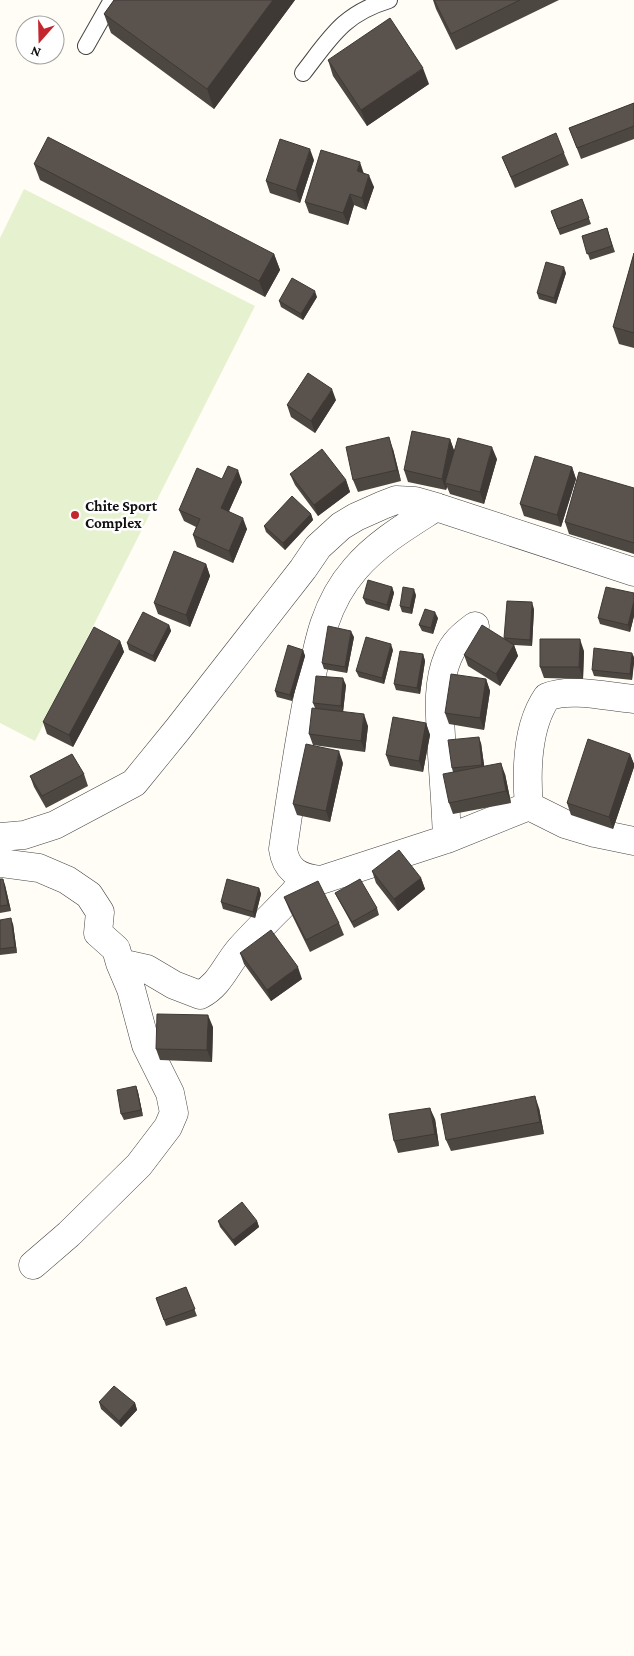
<svg xmlns="http://www.w3.org/2000/svg" width="634" height="1656" font-family="'Crimson Pro',serif">
  <style>
    .pitch { fill: #e6f2cf }
    .lines { fill: none; stroke-linecap: round; stroke-linejoin: round }
    .service-casing { stroke: #444; stroke-width: 18 }
    .minor-casing { stroke: #444; stroke-width: 29 }
    .service { stroke: #fff; stroke-width: 16 }
    .minor { stroke: #fff; stroke-width: 28 }
    .wall { fill: #4d4742 }
    .shaded-wall { fill: #3f3936 }
    .building { fill: #5a524d; stroke: #3f3936 }
    .poi-dot { fill: #c4262e; stroke: #fff; stroke-width: 2 }
    .labels { text-anchor: middle; stroke-width: 5; stroke-linejoin: round; paint-order: stroke }
    .poi-label { font-size: 15px; font-weight: bold; fill: #111; stroke: #fff; text-anchor: start }
  </style>
  <rect width="100%" height="100%" fill="#fffdf5"/>
  <!-- pitch -->
  <path class="pitch" d="M24,189l231,117 -220,435 -35,-18v-485z"/>
  <g class="lines">
    <!-- service casing -->
    <g class="service-casing">
      <path id="service" d="M86,46l26,-46
        M303,73c28,-36 40,-59 86,-73"/>
    </g>
    <!-- minor casing -->
    <g class="minor-casing">
      <path id="minor" d="M436,507c-28,18 -59,36 -81,62 -35,40 -39,88 -49,137 -9,48 -16,95 -23,143 3,22 17,29 38,31l126,-41 82,-33 36,18 30,9 39,8
        M529,806c-3,-34 -2,-80 18,-109 23,-10 62,0 87,2
        M0,837l24,-2 31,-10 79,-42 44,-54 125,-160 15,-22 23,-21 15,-9 27,-12 13,-5 19,1 21,6 198,65
        M447,839c-1,-28 -3,-56 -5,-84 -1,-31 -7,-68 6,-98 5,-14 15,-22 27,-31
        M0,863l39,5 28,12 22,15 11,17 -2,21 18,16 4,14 27,6 27,16 26,10c20,-10 26,-30 40,-46 17,-19 36,-37 54,-56l6,-8 1,-9
        M33,1265l36,-31 70,-69 29,-38 6,-14 -4,-20 -24,-48 -15,-56 -11,-26"/>
    </g>
    <!-- service -->
    <use href="#service" class="service"/>
    <!-- minor -->
    <use href="#minor" class="minor"/>
  </g>
  <!-- wall -->
  <path class="wall" d="M114,0h181l-81,109 -103,-76 -7,-19z
    M433,0h126l-103,50 -20,-41z
    M328,60l101,24 -62,42 -34,-50z
    M634,103v36l-53,20 -12,-31z
    M564,153l5,12 -54,23 -13,-31z
    M314,160l-14,43 -30,-10 -4,-12z
    M34,164l240,90 6,16 -15,27 -225,-117z
    M364,173l10,14 -8,23 -12,-5 -6,20 -39,-12 -4,-11z
    M582,199l9,25 -31,11 -9,-23z
    M607,228l8,24 -25,8 -8,-24z
    M634,253v95l-15,-4 -6,-17z
    M566,273l-10,31 -17,-5 -2,-6z
    M317,297l-14,23 -22,-13 -2,-6z
    M336,400l-21,33 -24,-16 -4,-12z
    M450,439l4,11 43,9 -13,45 -34,-10 -3,-7 -1,3 -38,-8 -4,-12z
    M393,449l8,32 -43,11 -5,-12z
    M572,467l4,12 -15,48 -37,-11 -4,-12z
    M290,474l56,6 4,12 -32,24 -23,-31z
    M222,479l20,3 -13,29 18,18 -14,34 -36,-16 -4,-12 3,-8 -12,-6 -5,-11z
    M634,488v66l-65,-20 -4,-12z
    M311,514l2,6 -28,30 -19,-18 -2,-6z
    M206,564l4,12 -20,51 -32,-13 -4,-11z
    M392,587l2,6 -5,18 -23,-7 -3,-6z
    M634,593v23l-4,16 -30,-8 -2,-6z
    M416,595l-4,19 -10,-2 -2,-6z
    M534,609l-2,37 -18,-1 4,11 -18,30 -32,-20 -4,-11 41,-16 -1,-1z
    M438,618l-5,16 -11,-3 -3,-6z
    M169,625l2,6 -16,31 -26,-12 -2,-7z
    M354,637l-7,36 -23,-4 -2,-6z
    M120,641l4,11 -51,95 -26,-13 -4,-12z
    M303,650l2,6 -13,45 -15,-4 -2,-6z
    M393,650l-9,34 -25,-7 -3,-6z
    M584,651l-1,28 -39,-1 -4,-11z
    M423,654l2,7 -5,33 -24,-4 -2,-6z
    M634,657l-2,23 -38,-4 -2,-6z
    M486,679l4,12 -6,39 -35,-6 -4,-11z
    M346,685l-3,27 25,14 -3,26 -52,-7 -4,-11 6,-26 -2,-5z
    M426,723l4,12 -7,37 -33,-6 -4,-11z
    M481,743l3,23 21,8 6,29 -58,11 -4,-11 4,-31 -1,-4z
    M630,754l4,10v3l-21,62 -42,-14 -4,-12z
    M343,763l-13,59 -33,-7 -4,-11z
    M84,774l4,12 -42,22 -12,-21 -4,-11z
    M372,871l49,7 4,11 -27,22 -22,-28z
    M0,879l5,6 6,26 -11,2z
    M259,888l2,6 -6,24 -32,-9 -2,-7z
    M335,893l42,15 2,7 -25,13 -16,-29z
    M284,897l55,26 5,12 -34,17 -21,-43z
    M0,920l13,4 4,29 -17,2z
    M240,953l62,26 -31,22 -27,-37z
    M213,1027l-1,35 -52,-2 -4,-11z
    M136,1086l2,6 5,24 -19,4 -3,-6z
    M539,1108l5,26 -93,17 -5,-11z
    M435,1119l4,27 -41,7 -4,-12z
    M218,1221h39l2,6 -24,19 -15,-19z
    M186,1287l11,29 -31,10 -10,-28z
    M99,1402l36,1 2,7 -16,17 -20,-18z"/>
  <!-- shaded-wall -->
  <path class="shaded-wall" d="M273,0h22l-81,109 -7,-20z
    M423,68l6,16 -62,42 -6,-16z
    M310,149l4,11 -14,43 -4,-12z
    M360,162l4,12 -7,-3z
    M369,175l5,12 -8,23 -4,-12z
    M350,194l4,11 -6,20 -5,-12z
    M274,254l6,16 -15,27 -6,-16z
    M564,267l2,6 -10,31 -2,-6z
    M315,291l2,6 -14,23 -2,-6z
    M332,389l4,11 -21,33 -4,-12z
    M389,437l4,12 8,32 -4,-11z
    M450,439l4,12 -9,32 2,4 -1,3 -4,-11z
    M492,447l5,12 -13,45 -4,-12z
    M572,467l4,12 -15,48 -4,-12z
    M238,470l4,12 -17,38 -4,-12z
    M346,480l4,12 -32,24 -4,-11z
    M311,514l2,6 -28,30 -2,-7z
    M243,518l4,11 -14,34 -4,-12z
    M206,564l4,12 -20,51 -4,-12z
    M392,587l2,6 -5,18 -2,-6z
    M414,589l2,6 -4,19 -2,-6z
    M634,601v15l-4,16 -2,-7z
    M532,602l2,7 -2,37 -2,-6z
    M435,612l3,6 -5,16 -2,-6z
    M169,625l2,6 -16,31 -2,-6z
    M351,631l3,6 -7,36 -2,-6z
    M580,639l4,12 -1,28 -4,-12z
    M120,641l4,11 -51,95 -4,-12z
    M391,644l2,6 -9,34 -2,-6z
    M514,645l4,11 -18,30 -4,-12z
    M303,650l2,6 -13,45 -2,-6z
    M632,653l2,4v7l-2,16 -2,-6z
    M423,654l2,7 -5,33 -3,-6z
    M343,678l3,7 -3,27 -2,-6z
    M486,679l4,12 -6,39 -4,-12z
    M364,714l4,12 -3,26 -4,-11z
    M426,723l4,12 -7,37 -4,-11z
    M479,737l2,6 4,28 -3,-6z
    M339,751l4,12 -13,59 -4,-11z
    M630,754l4,10v3l-21,62 -4,-12z
    M501,763l4,11 6,29 -5,-12z
    M421,878l4,11 -27,22 -4,-12z
    M3,879l2,6 6,26 -3,-6z
    M259,888l2,6 -6,24 -2,-6z
    M11,918l2,6 4,29 -2,-6z
    M298,967l4,12 -31,22 -4,-11z
    M208,1015l5,12 -1,35 -5,-12z
    M136,1086l2,6 5,24 -2,-6z
    M535,1096l4,12 5,26 -4,-12z
    M430,1108l5,11 4,27 -4,-12z
    M257,1221l2,6 -24,19 -2,-6z
    M135,1403l2,7 -16,17 -2,-6z"/>
  <!-- building -->
  <path class="building" d="M114,0h159l-66,89 -103,-75z
    M434,0h86l-69,34z
    M390,18l33,50 -62,42 -33,-50z
    M634,103v23l-57,22 -8,-20z
    M556,133l8,20 -53,24 -9,-20z
    M48,137l226,117 -15,27 -225,-117z
    M280,139l30,10 -14,42 -30,-10z
    M321,150l39,12 -3,9 12,4 -7,23 -12,-4 -7,19 -38,-11z
    M582,199l7,19 -31,11 -7,-18z
    M607,228l5,18 -25,8 -5,-18z
    M634,253v80l-21,-6z
    M546,262l18,5 -10,31 -17,-5z
    M292,278l23,13 -14,23 -22,-13z
    M308,373l24,16 -21,32 -24,-16z
    M412,431l38,8 -8,40 -38,-9z
    M389,437l8,33 -44,10 -7,-33z
    M458,438l34,9 -12,45 -35,-9z
    M322,449l24,31 -32,25 -24,-31z
    M535,456l37,11 -15,48 -37,-11z
    M228,466l10,4 -17,38 22,10 -14,33 -36,-16 7,-16 -21,-9 18,-42 25,11z
    M579,472l55,16v55l-69,-21z
    M292,496l19,18 -28,29 -19,-17z
    M174,551l32,13 -20,51 -32,-12z
    M368,580l24,7 -5,18 -24,-7z
    M403,587l11,2 -4,19 -10,-2z
    M606,587l28,6v8l-6,24 -30,-7z
    M507,601l25,1 -2,38 -26,-2z
    M425,609l10,3 -4,16 -12,-3z
    M143,612l26,13 -16,31 -26,-13z
    M482,625l32,20 -18,29 -32,-19z
    M328,626l23,5 -6,36 -23,-4z
    M94,627l26,14 -51,94 -26,-13z
    M366,637l25,7 -9,34 -26,-7z
    M540,639h40l-1,28h-39z
    M288,645l15,5 -13,45 -15,-4z
    M594,648l38,5 -2,21 -38,-4z
    M400,651l23,3 -6,34 -23,-4z
    M451,674l35,5 -6,39 -35,-5z
    M316,676l27,2 -2,28 -28,-3z
    M312,708l52,6 -3,27 -52,-7z
    M393,717l33,6 -7,38 -33,-6z
    M479,737l3,28 -30,3 -4,-28z
    M588,739l42,15 -21,63 -42,-14z
    M306,744l33,7 -13,60 -33,-7z
    M72,754l12,20 -42,22 -12,-20z
    M501,763l5,28 -57,12 -6,-29z
    M399,850l22,28 -27,21 -22,-28z
    M0,879h3l5,26 -8,1z
    M227,879l32,9 -6,24 -32,-10z
    M360,879l17,29 -25,14 -17,-29z
    M318,881l21,42 -33,17 -22,-43z
    M11,918l4,29 -15,2v-29z
    M271,930l27,37 -31,23 -27,-37z
    M157,1014l51,1 -1,35 -51,-1z
    M136,1086l5,24 -20,4 -4,-24z
    M535,1096l5,26 -94,18 -5,-26z
    M430,1108l5,26 -41,7 -5,-27z
    M242,1202l15,19 -24,19 -15,-19z
    M186,1287l9,22 -31,11 -8,-22z
    M114,1386l21,17 -16,18 -20,-19z"/>
  <!-- markers -->
  <circle class="poi-dot" cx="75" cy="515" r="5"/>
  <g class="labels">
    <!-- poi labels -->
    <g class="poi-label">
      <text x="85" y="511">Chite Sport<tspan x="85" dy="17">Complex</tspan></text>
    </g>
  </g>
  <!-- north arrow -->
  <g transform="translate(40 40) rotate(200)"><circle r="24" fill="#ffffff" stroke="#a0a0a0"/>
  <path d="M0-4L9 19L0 12L-9 19Z" fill="#c4262e"/>
  <text y="-8" font-size="14" font-weight="bold" text-anchor="middle" fill="#111111">N</text>
  </g>
</svg>
